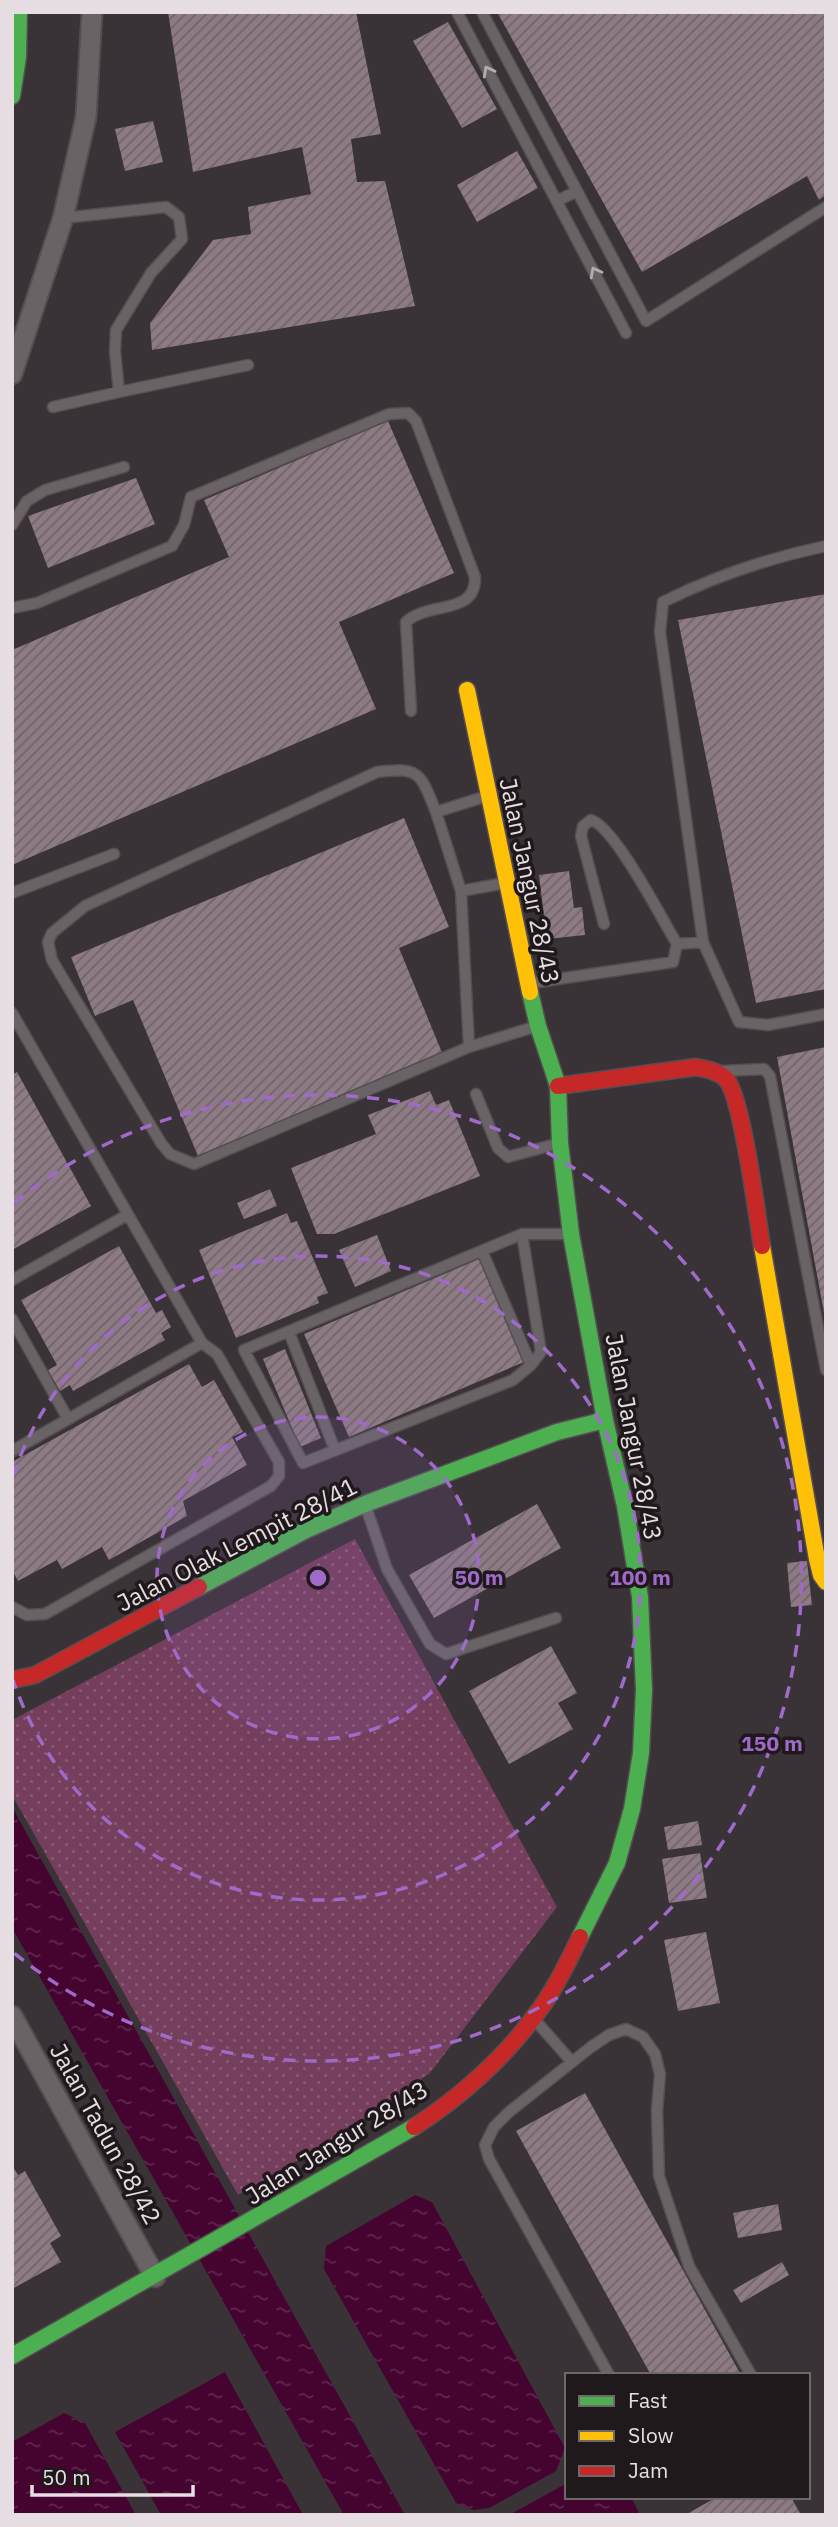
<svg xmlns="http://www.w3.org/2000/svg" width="838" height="2527" font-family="'IBM Plex Sans',sans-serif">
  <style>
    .grass { fill: url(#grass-dots) }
    .water { fill: url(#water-ripples) }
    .building { fill: url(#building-hatch) }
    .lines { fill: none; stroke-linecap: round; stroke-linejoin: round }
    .lane-casing { stroke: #544e51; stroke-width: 13 }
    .street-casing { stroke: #544e51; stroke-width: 23 }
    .fast-casing { stroke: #544e51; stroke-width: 19 }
    .slow-casing { stroke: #544e51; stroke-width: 19 }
    .jam-casing { stroke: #544e51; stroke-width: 19 }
    .lane { stroke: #696366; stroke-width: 10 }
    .street { stroke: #696366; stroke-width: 19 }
    .fast { stroke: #4caf50; stroke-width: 16 }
    .slow { stroke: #ffc107; stroke-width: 16 }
    .jam { stroke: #c62828; stroke-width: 16 }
    .oneway { stroke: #b4adb0 }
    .ring { fill: none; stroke: #a06acb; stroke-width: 3.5; stroke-dasharray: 12 9 }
    .labels { text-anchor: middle; stroke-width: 7; stroke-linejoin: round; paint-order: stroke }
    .street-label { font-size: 24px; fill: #e6dee2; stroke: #1f191c }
    .centre { fill: #a06acb; stroke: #1f191c; stroke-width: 3.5 }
    .ring-label { font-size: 21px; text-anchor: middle; font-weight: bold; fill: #a06acb; stroke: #1f191c; stroke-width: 7; stroke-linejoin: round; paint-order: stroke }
  </style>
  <defs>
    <pattern id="grass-dots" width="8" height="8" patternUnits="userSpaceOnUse" patternTransform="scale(1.75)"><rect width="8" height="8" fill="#743e5c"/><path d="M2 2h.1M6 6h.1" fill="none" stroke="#885973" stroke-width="1.8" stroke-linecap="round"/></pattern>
    <pattern id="water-ripples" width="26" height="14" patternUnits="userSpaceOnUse" patternTransform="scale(1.75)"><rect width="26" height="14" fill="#450430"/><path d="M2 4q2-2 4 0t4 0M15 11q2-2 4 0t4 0" fill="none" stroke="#60284e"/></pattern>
    <pattern id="building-hatch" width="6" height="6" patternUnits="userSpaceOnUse" patternTransform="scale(1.75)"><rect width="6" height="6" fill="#8d7a84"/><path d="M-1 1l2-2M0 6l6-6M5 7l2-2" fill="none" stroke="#70646a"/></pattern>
  </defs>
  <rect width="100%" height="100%" fill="#393236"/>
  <!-- grass -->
  <path class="grass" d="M355,1539l202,368 -127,166 -91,63 -101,59 -226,-400v-75z"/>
  <!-- water -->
  <path class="water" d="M12,1807l393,708h-61l-332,-587z
    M415,2195l17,7 133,246 -9,23 -67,37 -16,2 -17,-7 -132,-234 2,-23z
    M225,2372l78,143h-142l-46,-83z
    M64,2413l21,10 51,92h-124v-73z
    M567,2483v14h64l9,18h-131z"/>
  <!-- building -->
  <path class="building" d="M168,12h188l25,122 -30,5 6,43 28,-1 30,125 -263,44 -2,-27 63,-83 38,-6 -3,-27 63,-13 -9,-47 -109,25z
    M497,12h329v183l-7,5 -12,-24 -165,96z
    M448,22l49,87 -35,19 -49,-87z
    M153,121l10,41 -38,9 -10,-42z
    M517,151l21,37 -61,34 -20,-37z
    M388,421l66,152 -115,49 37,87 -364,156v-215l217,-93 -25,-57z
    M136,478l19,46 -107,44 -20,-52z
    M826,594v395l-70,14 -78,-383z
    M404,818l45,109 -50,21 44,107 -245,101 -65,-156 -38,16 -24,-59z
    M569,871l5,37 8,-1 3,28 -38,4 -8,-64z
    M826,1047v266h-2l-47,-256z
    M17,1072l74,134 -79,44v-175z
    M430,1091l6,14 13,-5 31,76 -146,58h-17l-26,-66 85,-34 -8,-19z
    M270,1189l7,17 -33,13 -7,-16z
    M287,1213l4,10 6,-2 31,72 -11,4 2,6 -83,35 -37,-88z
    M377,1235l14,36 -36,16 -16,-37z
    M119,1246l37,67 6,-3 9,17 -10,6 4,7 -92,51 -3,-6 -10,6 -12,-21 9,-5 -36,-65z
    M479,1259l19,43 9,-5 11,25 -10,4 16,36 -175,75 -45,-103z
    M285,1349l36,89 -21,9 -37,-88z
    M189,1364l13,23 12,-7 29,52 -11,5 15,28 -64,36 4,15 -78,44 -7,-13 -40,22 -5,-9 -39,21 -6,-11v-108z
    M537,1504l24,44 -127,70 -25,-43z
    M807,1561l5,44 -21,2 -4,-44z
    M551,1646l26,47 -19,10 15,26 -64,35 -40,-73z
    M698,1821l4,24 -34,5 -4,-23z
    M700,1853l7,45 -38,5 -7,-44z
    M706,1932l14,71 -42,8 -14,-71z
    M585,2093l156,282h-90l-135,-244z
    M12,2165l6,10 7,-4 36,65 -11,7 11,19 -49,27z
    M778,2204l4,26 -44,8 -5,-25z
    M782,2262l7,13 -48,28 -8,-13z
    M717,2497h74l10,18h-116z"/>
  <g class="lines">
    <!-- lane casing -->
    <g class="lane-casing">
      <path id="lane" d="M457,12l169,321
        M482,12l164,309 180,-114
        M557,201l20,-10
        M63,218l103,-11 13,10 3,22 -31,34 -35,57 -1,21 4,41 129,-27
        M53,407l66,-15
        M12,525l15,-24 18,-11 79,-23
        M826,546c-57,12 -111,30 -163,56l-3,30 43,310 36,80 29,3 58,-11
        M12,608l25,-5 135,-57 12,-21 7,-28 198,-83 19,-1 8,8 59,156c1,39 -47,24 -69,45l5,89
        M487,796l-51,16c-16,-39 -15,-45 -59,-40l-292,134 -33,27 -4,9 4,18 109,183 9,11 24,10 275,-117 65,-20
        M436,812l25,79
        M12,893l102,-39
        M677,944l26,-2
        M531,983l142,-21 4,-18c-15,-25 -63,-118 -86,-124l-8,6 -2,10 23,88
        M12,1013l190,330 -190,108
        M469,1047l-8,-156 44,-8
        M723,1071l41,-2 6,7 56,294
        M476,1094l22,54 10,9 48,-13
        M522,1234l19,118 -10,13 -18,15 -210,83 -59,-113 278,-116h48
        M482,1251l49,114
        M12,1280l115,-65
        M12,1319l56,100
        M289,1332l46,118
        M366,1507l21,62 43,75 16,10 110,-36
        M12,1607l15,8 18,-1 226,-128 8,-10v-14l-62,-108 -15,-11
        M535,2020l37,42
        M609,2375l-120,-216 -4,-14 9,-18 15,-15 82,-65 18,-12 17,-6 17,8 12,17 5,20 -3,37 2,65 30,90 62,109"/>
    </g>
    <!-- street casing -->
    <g class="street-casing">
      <path id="street" d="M12,374l51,-156 23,-101 6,-105
        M12,2016l143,261"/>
    </g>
    <!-- fast casing -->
    <g class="fast-casing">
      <path id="fast" d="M12,96l6,-39 1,-45
        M530,992l8,34 20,60 2,57 11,91 34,186 20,86 15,91 4,93 -3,63 -9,56 -15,54 -37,74
        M199,1587l107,-57 59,-26 192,-72 48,-12
        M12,2356l402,-229"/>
    </g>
    <!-- slow casing -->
    <g class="slow-casing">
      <path id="slow" d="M467,690l63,302
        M762,1246l55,313 4,16 5,7"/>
    </g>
    <!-- jam casing -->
    <g class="jam-casing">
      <path id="jam" d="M558,1086l138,-19c10,2 22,4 30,12 16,17 31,137 36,167
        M12,1680l23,-5 164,-88
        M414,2127c44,-28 89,-68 120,-110 19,-24 33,-53 46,-80"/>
    </g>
    <!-- lane -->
    <use href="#lane" class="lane"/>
    <!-- street -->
    <use href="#street" class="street"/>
    <!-- fast -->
    <use href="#fast" class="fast"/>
    <!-- slow -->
    <use href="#slow" class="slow"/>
    <!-- jam -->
    <use href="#jam" class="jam"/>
  </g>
  <!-- one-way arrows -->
  <defs><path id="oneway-chevron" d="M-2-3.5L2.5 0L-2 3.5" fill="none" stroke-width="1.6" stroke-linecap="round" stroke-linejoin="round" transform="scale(1.75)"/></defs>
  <g class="oneway">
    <use href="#oneway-chevron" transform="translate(488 71) rotate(-118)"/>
    <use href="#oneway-chevron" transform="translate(595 272) rotate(-118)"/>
  </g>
  <!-- distance rings -->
  <circle cx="318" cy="1578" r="161" fill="#a06acb" fill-opacity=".12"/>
  <g class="ring">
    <circle cx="318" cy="1578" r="161"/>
    <path d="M13 1476A322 322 0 1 1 13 1680"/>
    <path d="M14 1203A483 483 0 1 1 14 1953"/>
  </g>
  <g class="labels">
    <!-- street labels -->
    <g class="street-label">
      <text transform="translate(529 881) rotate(78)" y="8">Jalan Jangur 28/43</text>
      <text transform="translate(633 1437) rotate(79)" y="8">Jalan Jangur 28/43</text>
      <text transform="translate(237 1545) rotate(-27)" y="8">Jalan Olak Lempit 28/41</text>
      <text transform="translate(105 2134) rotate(61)" y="8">Jalan Tadun 28/42</text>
      <text transform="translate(337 2143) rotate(-32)" y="8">Jalan Jangur 28/43</text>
    </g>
  </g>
  <circle cx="318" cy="1578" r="10" class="centre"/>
  <g class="ring-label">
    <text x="479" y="1585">50 m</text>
    <text x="640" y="1585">100 m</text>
    <text x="772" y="1751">150 m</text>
  </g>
  <!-- border -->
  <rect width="838" height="2527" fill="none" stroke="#e6dee2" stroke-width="28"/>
  <!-- legend -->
  <rect x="565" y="2373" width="245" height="126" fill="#1f191c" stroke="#6f686b" stroke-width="2"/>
  <rect x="579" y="2396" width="35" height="10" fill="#4caf50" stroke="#6f686b" stroke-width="2"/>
  <text x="628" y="2408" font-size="21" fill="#e6dee2">Fast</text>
  <rect x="579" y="2431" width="35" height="10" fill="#ffc107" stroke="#6f686b" stroke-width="2"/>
  <text x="628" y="2443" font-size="21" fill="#e6dee2">Slow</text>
  <rect x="579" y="2466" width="35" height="10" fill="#c62828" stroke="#6f686b" stroke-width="2"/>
  <text x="628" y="2478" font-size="21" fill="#e6dee2">Jam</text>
  <!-- scale -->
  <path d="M32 2485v10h161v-10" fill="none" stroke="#e6dee2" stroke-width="3.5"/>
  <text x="42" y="2485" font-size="21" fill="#e6dee2" stroke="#1f191c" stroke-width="5" paint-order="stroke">50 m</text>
</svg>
